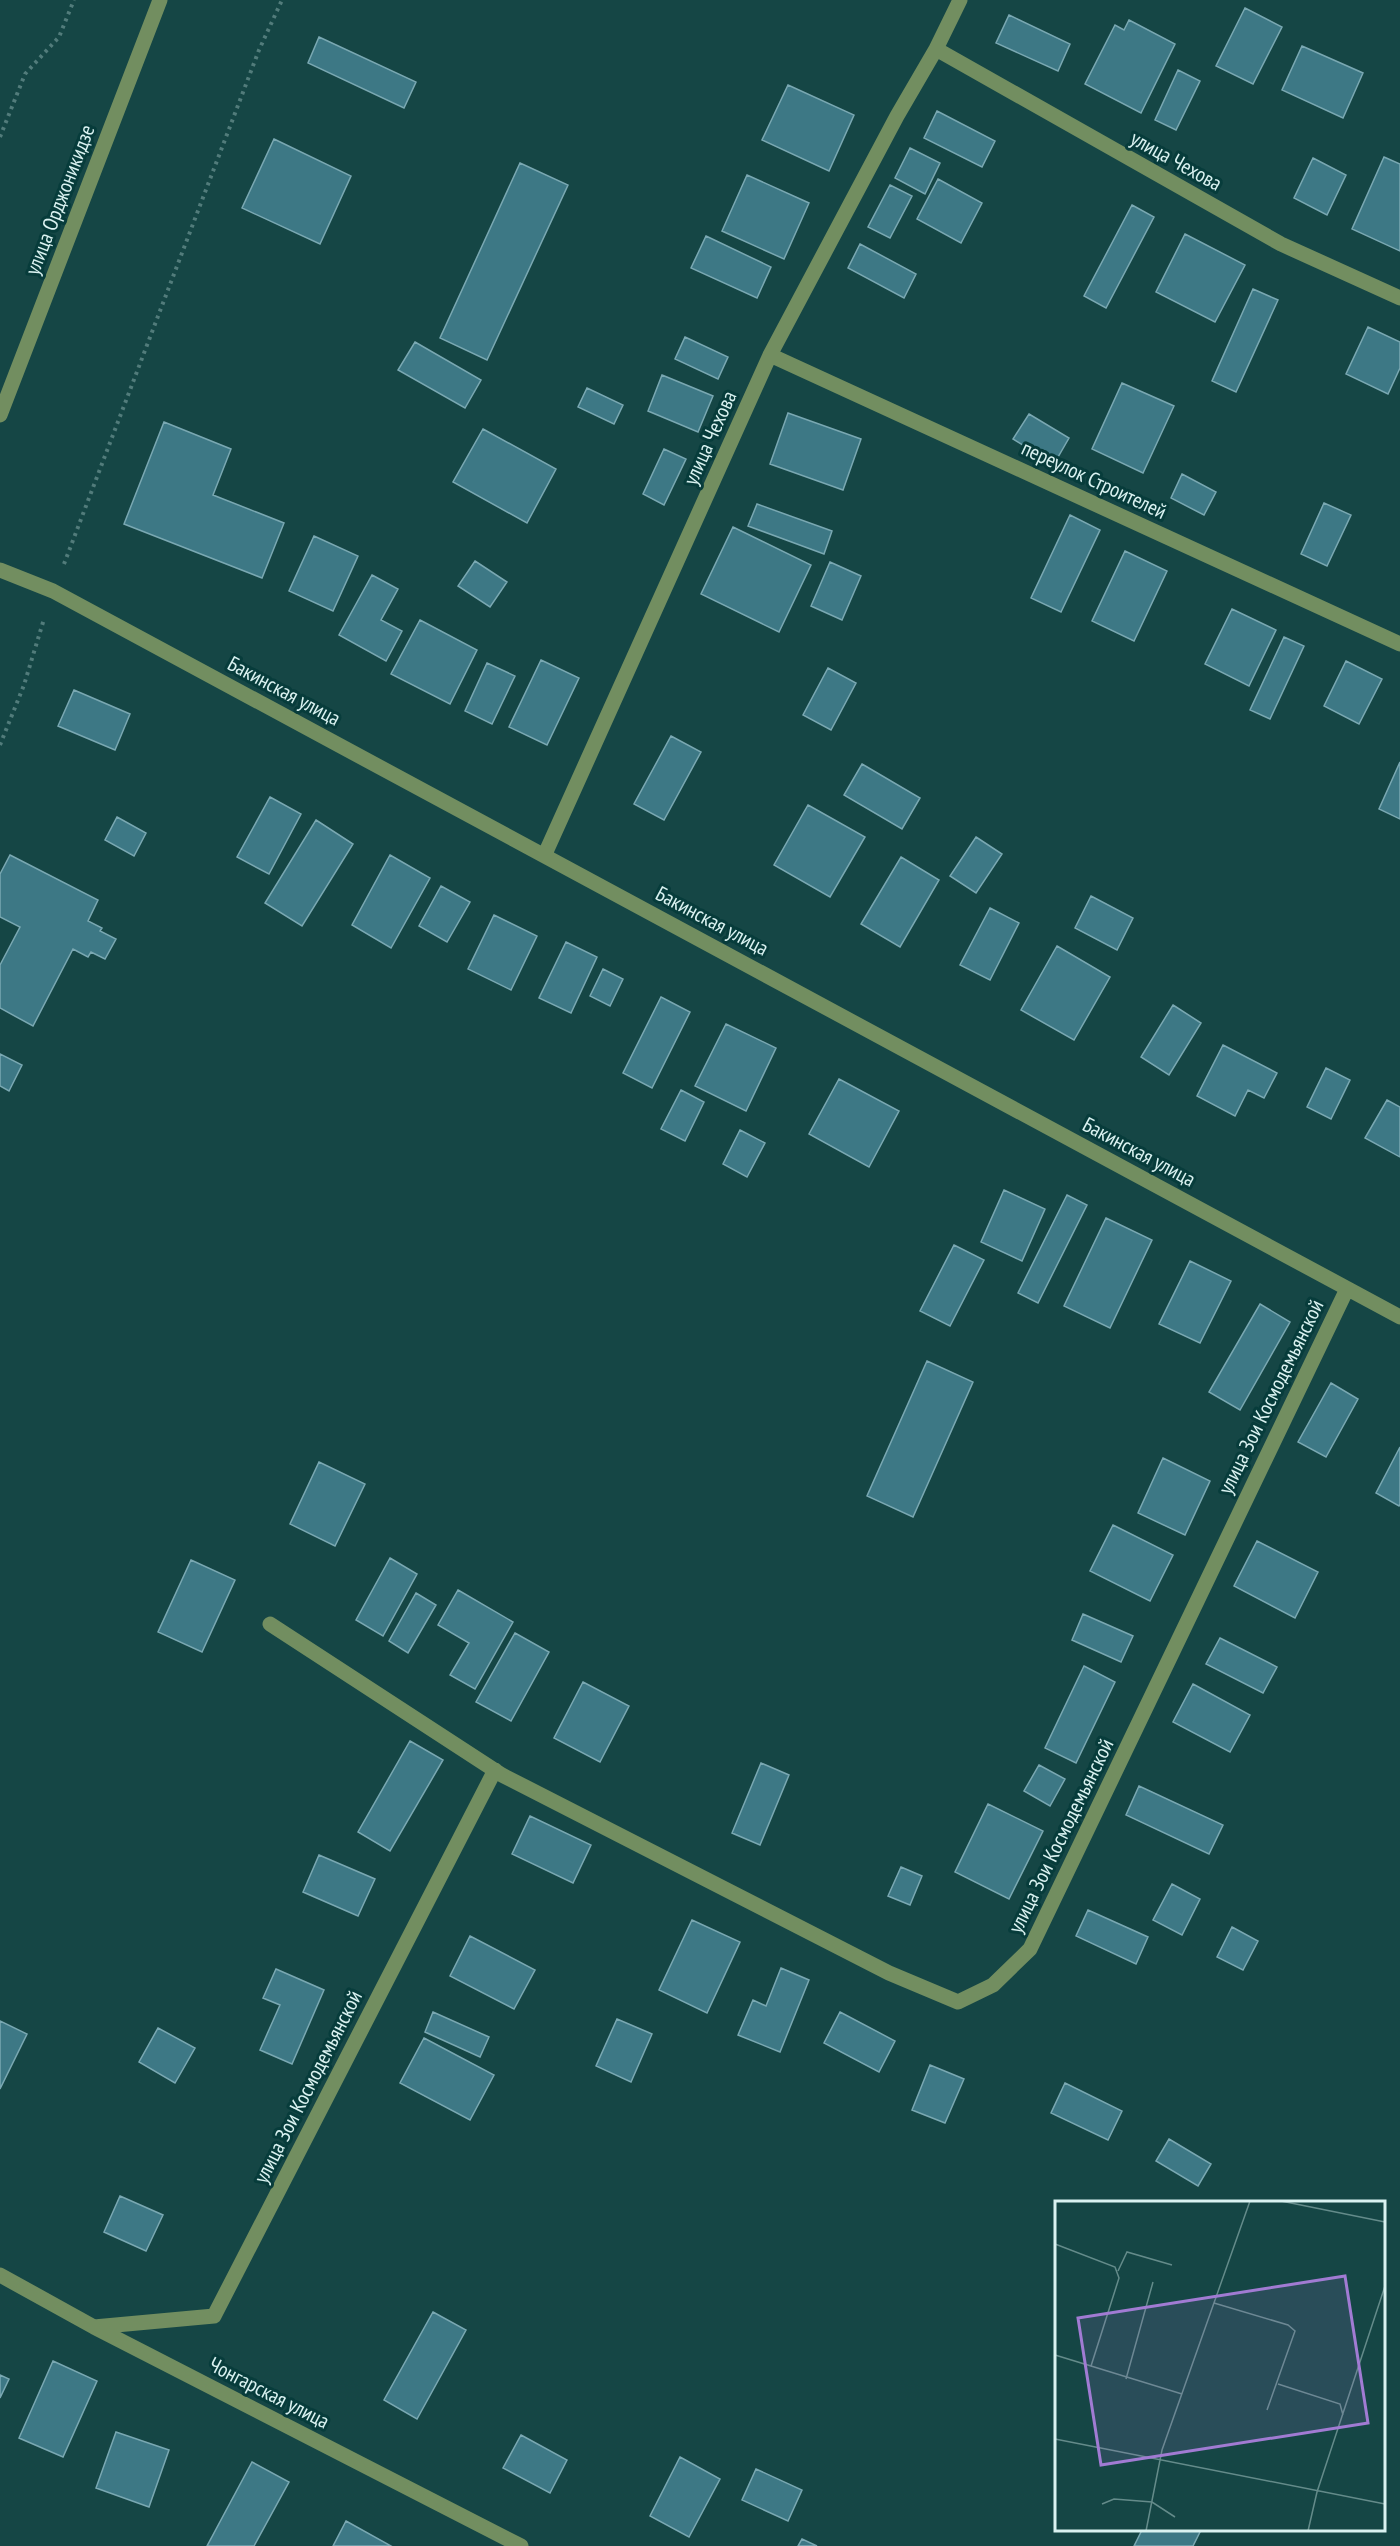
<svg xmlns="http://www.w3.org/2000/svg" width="1400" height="2546" font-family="'PT Sans Narrow',sans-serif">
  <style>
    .building { fill: #3d7885; stroke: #7aa8b2; stroke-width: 1.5 }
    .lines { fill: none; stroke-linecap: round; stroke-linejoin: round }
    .path { stroke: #527c7b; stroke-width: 4; stroke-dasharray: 3 4.5; stroke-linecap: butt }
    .minor { stroke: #728e60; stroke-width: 15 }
    .labels { text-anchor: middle; stroke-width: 6; stroke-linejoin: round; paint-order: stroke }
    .street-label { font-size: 21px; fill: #daf2f1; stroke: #073c3b }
    .inset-road { fill: none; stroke: #648b8a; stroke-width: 1.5 }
    .view { fill: #a17bd3; fill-opacity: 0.15; stroke: #a17bd3; stroke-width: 3 }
    .inset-edge { fill: none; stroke: #daf2f1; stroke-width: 3 }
  </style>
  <rect width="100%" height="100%" fill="#154645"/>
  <!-- building -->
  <path class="building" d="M1245,8l37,19 -29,57 -37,-18z
    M1009,15l61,29 -12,27 -62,-28z
    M1129,20l46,24 -34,69 -56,-29 30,-59 9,5z
    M319,37l97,45 -12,26 -96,-45z
    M1302,46l61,27 -20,45 -61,-28z
    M1178,70l22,11 -24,49 -21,-10z
    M788,85l66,30 -25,56 -67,-31z
    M937,111l58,30 -13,26 -58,-29z
    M274,139l77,37 -31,68 -78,-36z
    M910,148l30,15 -15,31 -30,-16z
    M1384,157l16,7v87l-48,-22z
    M1313,158l33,17 -19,40 -33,-17z
    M520,163l48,22 -81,175 -47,-22z
    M747,175l62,28 -25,56 -62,-28z
    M938,179l44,24 -21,40 -44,-24z
    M890,185l22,11 -22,42 -22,-11z
    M1132,205l22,12 -48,91 -22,-12z
    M1185,234l60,31 -30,57 -59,-30z
    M706,236l65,31 -14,31 -66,-30z
    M860,244l56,30 -12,24 -56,-30z
    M1253,289l25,11 -42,92 -24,-11z
    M1368,327l32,15v26l-12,26 -42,-20z
    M685,337l43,20 -10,22 -43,-20z
    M415,342l66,38 -16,28 -67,-38z
    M662,375l51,21 -15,36 -50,-21z
    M1122,383l52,23 -31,67 -51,-24z
    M587,388l36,17 -9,19 -36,-17z
    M788,413l73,26 -18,51 -73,-26z
    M1029,414l40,24 -15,26 -41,-25z
    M164,422l67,27 -18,46 71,28 -22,55 -138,-54z
    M483,429l73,40 -29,54 -74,-41z
    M664,449l22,10 -22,46 -21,-11z
    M1182,474l34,18 -12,23 -33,-17z
    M1324,503l27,12 -24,51 -26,-12z
    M757,504l75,27 -8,23 -76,-28z
    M1070,515l30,15 -39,82 -30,-14z
    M733,527l78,38 -32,67 -78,-38z
    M314,536l44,20 -25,55 -44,-20z
    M1125,551l42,20 -33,70 -42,-20z
    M475,561l32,21 -17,25 -32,-21z
    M830,562l31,14 -19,44 -31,-14z
    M372,575l26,14 -17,31 21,11 -16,30 -47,-26z
    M1232,609l44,21 -27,56 -44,-22z
    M420,620l57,30 -27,54 -59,-30z
    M1284,637l20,9 -34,73 -20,-9z
    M541,660l38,18 -32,67 -38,-18z
    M1346,661l36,18 -23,45 -35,-18z
    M487,663l28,13 -23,48 -27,-13z
    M828,668l28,15 -25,47 -28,-15z
    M74,690l56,24 -15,36 -57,-24z
    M671,736l30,16 -37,68 -30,-16z
    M1400,762v57l-21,-10z
    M862,764l58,34 -18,31 -58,-34z
    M270,797l31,17 -32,60 -32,-17z
    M808,805l57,32 -35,60 -56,-32z
    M117,817l29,16 -12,23 -29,-16z
    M316,820l37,24 -51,82 -37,-23z
    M976,837l26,17 -26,39 -26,-17z
    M10,855l88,45 -10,21 14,7 -2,3 16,8 -11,20 -14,-7 -3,5 -15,-8 -40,77 -33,-18v-43l20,-38 -20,-10v-43z
    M390,855l40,23 -39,70 -39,-23z
    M901,857l38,23 -39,67 -39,-23z
    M441,886l29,16 -23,40 -28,-16z
    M1091,896l42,22 -16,32 -42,-22z
    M990,908l29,15 -29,57 -30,-15z
    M494,915l43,21 -26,54 -43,-21z
    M566,942l31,15 -26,56 -32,-15z
    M1057,946l53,31 -36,63 -53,-30z
    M603,969l20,10 -13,27 -20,-10z
    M661,997l29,15 -38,76 -29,-15z
    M1173,1005l28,18 -32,52 -28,-18z
    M726,1024l50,24 -30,63 -51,-25z
    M1223,1045l54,28 -13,25 -16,-8 -13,26 -38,-20z
    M0,1054l22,11 -13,26 -9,-5z
    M1326,1068l24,12 -19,39 -24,-12z
    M839,1079l60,32 -30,56 -60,-33z
    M681,1090l23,12 -19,39 -24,-12z
    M1387,1100l13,7v50l-35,-19z
    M740,1130l25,13 -18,34 -24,-13z
    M1004,1190l41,19 -23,52 -41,-19z
    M1067,1195l20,10 -49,98 -20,-10z
    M1106,1218l46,22 -42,88 -46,-22z
    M954,1245l30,15 -34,66 -30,-15z
    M1190,1261l41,20 -31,62 -41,-19z
    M1260,1304l30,18 -50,88 -31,-18z
    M927,1361l46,21 -60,135 -46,-21z
    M1331,1383l27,16 -32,58 -28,-15z
    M1400,1447v57l-1,2 -23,-13z
    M1163,1458l47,23 -25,54 -47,-22z
    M319,1462l46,22 -30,62 -45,-22z
    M1113,1525l60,30 -23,46 -60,-30z
    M1257,1541l61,31 -23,46 -61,-32z
    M390,1558l27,16 -34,62 -27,-16z
    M191,1560l44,20 -33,72 -44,-20z
    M458,1590l55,32 -38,67 -25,-14 19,-32 -31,-18z
    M416,1593l20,12 -28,48 -19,-12z
    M1083,1614l50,22 -12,26 -49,-22z
    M515,1633l34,19 -38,69 -35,-19z
    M1220,1638l57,29 -14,26 -57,-29z
    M1084,1666l31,16 -39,81 -31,-15z
    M583,1682l46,24 -29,56 -46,-24z
    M1193,1684l57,31 -20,37 -57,-30z
    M410,1741l33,19 -53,91 -32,-19z
    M761,1763l28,12 -29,70 -28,-12z
    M1039,1765l26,14 -15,27 -26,-15z
    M1139,1786l84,39 -14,29 -83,-39z
    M988,1804l55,27 -34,68 -54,-27z
    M530,1816l61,29 -18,38 -61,-29z
    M319,1855l56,24 -17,37 -55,-24z
    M901,1867l21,9 -12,29 -22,-9z
    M1172,1884l28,15 -18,36 -29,-15z
    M1088,1910l60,27 -12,27 -60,-28z
    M692,1920l48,22 -33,71 -48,-23z
    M1232,1927l26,14 -15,29 -26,-13z
    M470,1936l65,34 -21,39 -64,-33z
    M781,1968l28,12 -29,72 -42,-17 15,-35 13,6z
    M276,1969l48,21 -32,74 -32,-14 20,-45 -17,-7z
    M433,2012l56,25 -9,20 -55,-25z
    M840,2012l55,29 -16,31 -55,-29z
    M617,2019l35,15 -21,48 -35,-16z
    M0,2021l27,13 -27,55z
    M158,2028l37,20 -20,35 -36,-21z
    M424,2038l70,37 -24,45 -70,-37z
    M930,2065l34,14 -19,44 -33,-13z
    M1065,2083l57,28 -14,29 -57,-27z
    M1169,2139l42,25 -13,22 -42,-25z
    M120,2196l43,19 -17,36 -42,-19z
    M433,2312l33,18 -49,89 -33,-19z
    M53,2361l44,20 -34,76 -44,-19z
    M0,2375l9,4 -9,19z
    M116,2432l53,18 -20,57 -53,-19z
    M521,2435l46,25 -17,33 -47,-25z
    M680,2457l40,22 -31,58 -39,-21z
    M252,2462l37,20 -35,64h-47z
    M756,2469l46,21 -14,31 -46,-21z
    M346,2521l45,25h-58z
    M1142,2530h59l-8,16h-59z
    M802,2539l15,7h-19z"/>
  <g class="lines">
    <!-- path -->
    <path class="path" d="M0,137l25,-63 34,-37 15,-37
      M64,564l195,-514 23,-50
      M0,745l24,-60 20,-66"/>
    <!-- minor -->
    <path class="minor" d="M960,0l-24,49 345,195 119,54
      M770,355l630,289
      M0,415l160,-415
      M0,570l53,21 1347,726
      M545,854l225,-499 127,-239 39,-67
      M270,1624l232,151 387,198 69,29 35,-17 37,-36 317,-660
      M0,2275l94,52 427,219
      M94,2327l120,-11 281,-546"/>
  </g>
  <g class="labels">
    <!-- street labels -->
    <g class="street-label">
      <text transform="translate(1176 161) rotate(29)" y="7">улица Чехова</text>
      <text transform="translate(60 200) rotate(-69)" y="7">улица Орджоникидзе</text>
      <text transform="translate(710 438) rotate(-66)" y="7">улица Чехова</text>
      <text transform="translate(1094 480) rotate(25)" y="7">переулок Строителей</text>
      <text transform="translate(284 691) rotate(28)" y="7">Бакинская улица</text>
      <text transform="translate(712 921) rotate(28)" y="7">Бакинская улица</text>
      <text transform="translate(1139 1152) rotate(28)" y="7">Бакинская улица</text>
      <text transform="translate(1271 1397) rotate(-64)" y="7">улица Зои Космодемьянской</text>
      <text transform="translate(1061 1836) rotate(-64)" y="7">улица Зои Космодемьянской</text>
      <text transform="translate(308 2087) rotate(-63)" y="7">улица Зои Космодемьянской</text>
      <text transform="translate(269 2393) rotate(27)" y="7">Чонгарская улица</text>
    </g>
  </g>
  <!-- overview -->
  <g transform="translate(1055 2201)">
    <rect width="330" height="330" fill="#154645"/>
    <path class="inset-road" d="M226,0l104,21M0,43l60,23 4,11 -28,88 -36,-11M63,70l9,-19 45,13M159,102l74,22 7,6 -28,79M36,165l91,28M71,178l27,-97M223,183l62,20 3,11M0,238l330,65M47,303l12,-5 38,3 23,15M91,330l16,-81 88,-249M253,330l9,-39 68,-206"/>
    <path class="view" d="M290,75l23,147 -267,42 -23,-147z"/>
    <rect width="330" height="330" class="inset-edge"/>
  </g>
</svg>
